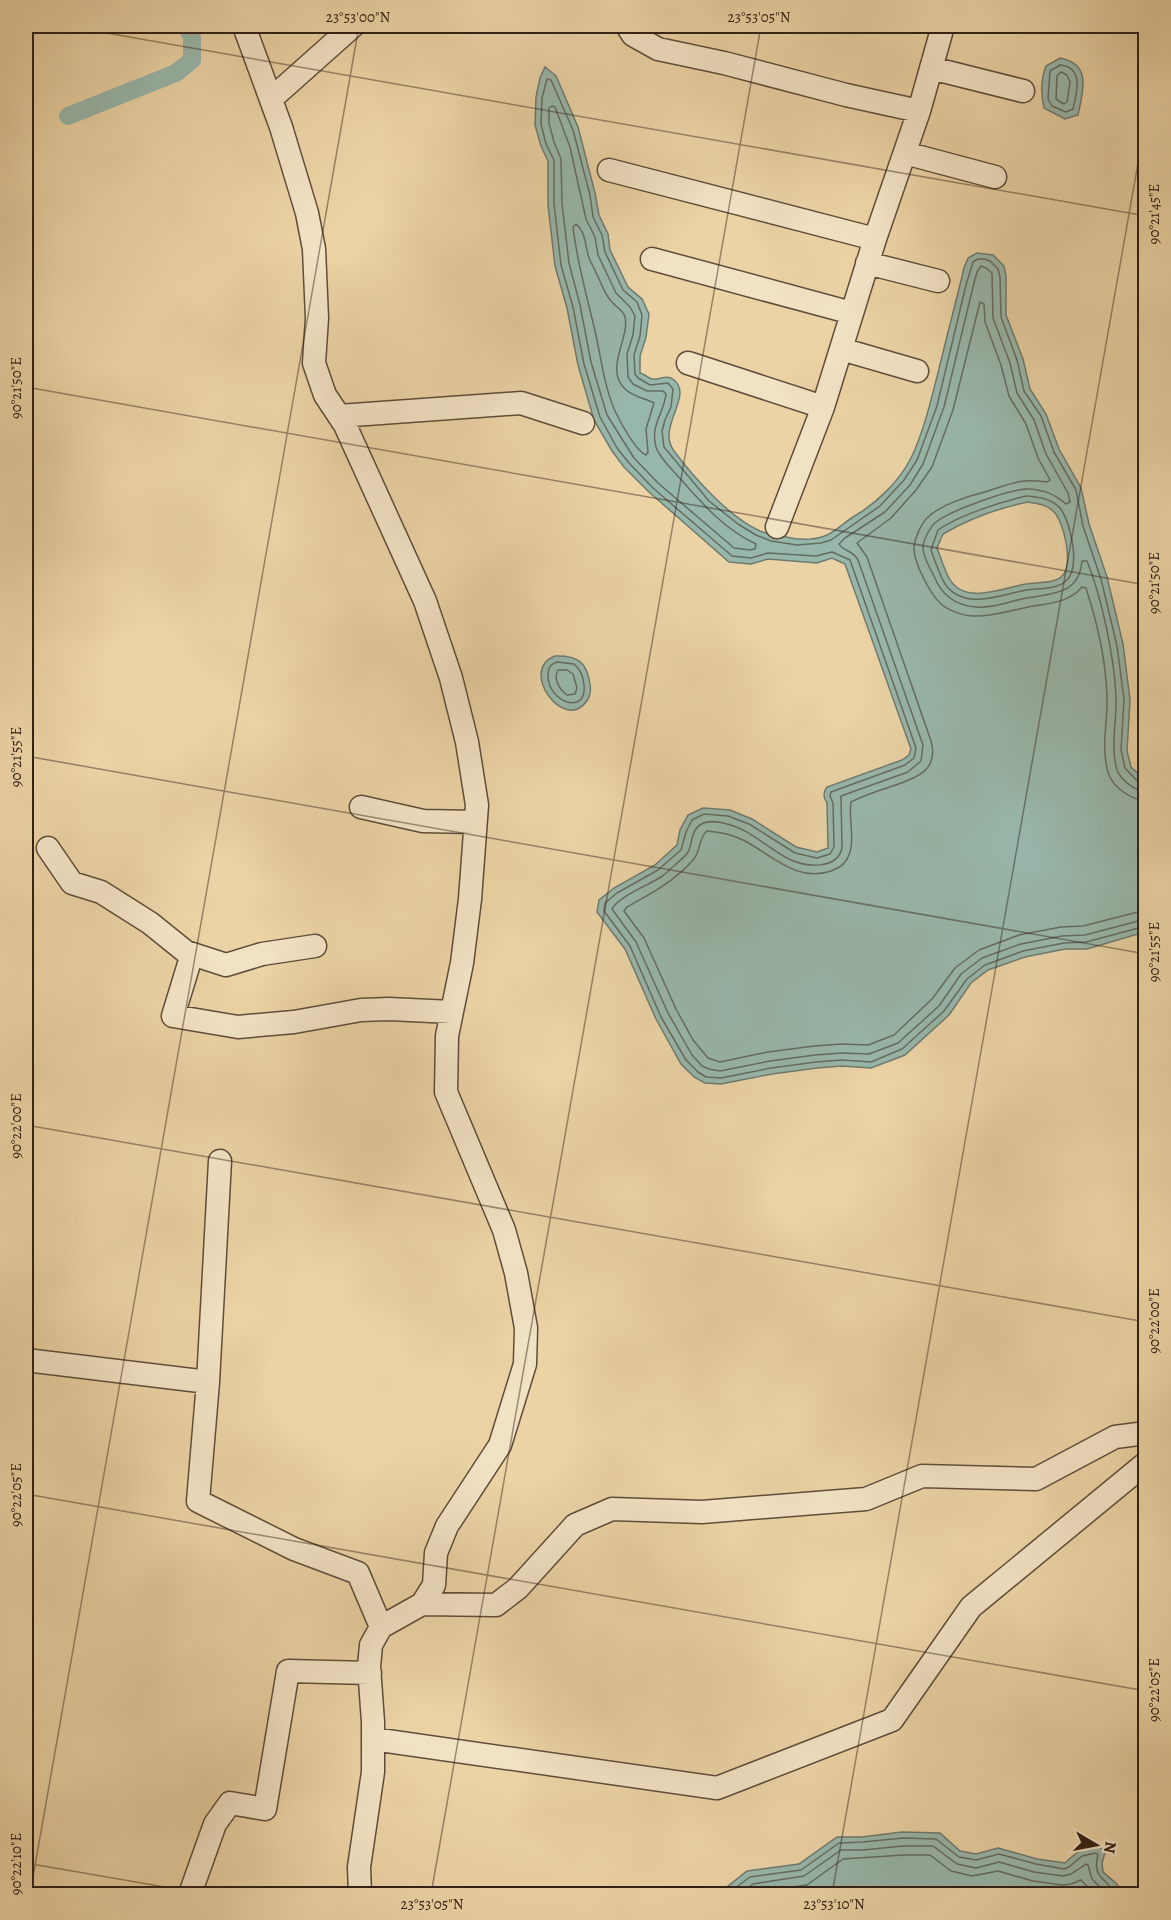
<svg xmlns="http://www.w3.org/2000/svg" width="1171" height="1920" font-family="Alegreya,serif">
  <style>
    .water { fill: #98b7ab; stroke: #6e7b70; stroke-width: 1.5; fill-rule: evenodd }
    .lines { fill: none; stroke-linecap: round; stroke-linejoin: round }
    .shore { stroke: #646c61; stroke-width: 1.5 }
    .canal { stroke: #98b7ab; stroke-width: 18 }
    .minor-casing { stroke: #5f4d3a; stroke-width: 25 }
    .minor { stroke: #f2e2c4; stroke-width: 22 }
    .ticks { fill: none; stroke: #302017; stroke-width: 1.5; stroke-opacity: 0.45 }
    .neatline { fill: none; stroke: #302017; stroke-width: 2 }
    .ticks-label { font-size: 15px; text-anchor: middle; fill: #302017 }
  </style>
  <rect width="100%" height="100%" fill="#ebd3a5"/>
  <filter id="stains"><feTurbulence type="fractalNoise" baseFrequency=".00333" numOctaves="4"/><feColorMatrix values="0 0 0 0 .2 0 0 0 0 .09 0 0 0 0 .02 0 0 0 .5 -.17"/></filter>
  <radialGradient id="worn" r=".72"><stop offset=".6" stop-color="#630" stop-opacity="0"/><stop offset="1" stop-color="#630" stop-opacity=".3"/></radialGradient>
  <!-- water -->
  <path class="water" d="M1060,58c32,6 23,33 18,57l-13,4 -21,-11c-3,-13 -3,-29 2,-42z
    M545,67l11,9 22,51 17,66 4,22 9,19 2,16 18,37 14,12 7,15 -3,23 -6,19v17c4,1 9,5 12,6 8,1 15,-5 22,1 20,16 -18,47 0,71 20,27 56,67 86,80 10,4 21,5 31,7 11,2 26,2 36,-3 9,-4 18,-13 26,-18 24,-14 47,-36 59,-61 13,-28 19,-57 27,-87 8,-34 17,-67 25,-101l4,-10 9,-5 16,2 11,11 2,10v39l17,44 7,30 16,25 13,35 22,39 8,36 18,53 16,67 7,56 -3,51 4,16 14,13v152l-58,17h-22l-40,8 -37,13 -17,13 -22,32 -44,40 -34,13 -29,-2 -25,2 -45,6 -51,10 -16,-1 -11,-6 -13,-13 -25,-45 -31,-70 -28,-37 2,-12 15,-12 41,-23 22,-20 3,-15 8,-15 15,-7 27,2 22,9 44,28 21,5 11,-4 -1,-45c-4,-6 -4,-10 0,-16l75,-27 7,-5 2,-6 -66,-185 -13,-6 -15,5 -49,-4 -17,5 -22,-2 -80,-70 -25,-25 -12,-16 -18,-31 -16,-55 -11,-57 -12,-42 -7,-61v-44l-7,-15 -6,-21 1,-28 4,-19zM1028,502c10,2 18,2 25,9 11,10 21,54 9,65 -7,8 -26,6 -36,8 -23,4 -62,22 -77,-6 -5,-9 -8,-20 -12,-30l6,-14c26,-15 55,-26 85,-32z
    M555,656c22,-1 32,6 35,28 1,6 0,13 -4,18 -22,30 -68,-32 -31,-46z
    M902,1832l38,1 20,18 16,3 22,-6 39,11 28,4c11,-10 19,-18 35,-16l5,6 -3,10 1,9 14,12 5,10h-404l29,-23 52,-7 38,-27h25z"/>
  <g class="lines">
    <!-- shore -->
    <path class="shore" d="M1060,65c24,2 17,27 13,44l-7,3 -14,-6 -4,-7 2,-28z
      M1061,72l6,3 3,7 -3,20 -3,2 -8,-5 1,-23z
      M552,106l3,1 15,40 16,72 9,18 3,18 18,38 14,14 5,9 -2,19 -6,19 1,23 5,7 14,7h16l3,3c-2,19 -16,31 -10,53 3,10 13,19 20,27 23,26 47,55 80,70l-1,5 -5,1 -16,-2 -76,-65 -24,-25 -27,-43 -16,-53 -11,-57 -11,-42 -7,-59 -1,-45 -7,-17 -5,-19v-15z
      M576,224c10,8 9,22 13,34 3,7 7,14 10,21 4,8 7,18 14,24 4,5 11,8 12,14 5,21 -21,52 0,72 8,8 20,9 29,14l-8,26 2,23 -2,3c-10,-4 -26,-33 -31,-44 -11,-25 -14,-54 -20,-80 -8,-35 -18,-68 -22,-104z
      M1026,496c12,1 25,2 34,12 11,14 21,60 6,73 -10,9 -28,7 -40,9 -26,5 -62,21 -81,-6 -6,-10 -10,-23 -14,-34l7,-20c21,-15 63,-28 88,-34z
      M557,662l17,2c7,6 9,12 10,21 3,31 -35,17 -36,-8 0,-8 1,-12 9,-15z
      M558,670h9l6,4 4,14 -2,6 -8,1c-8,-6 -14,-16 -9,-25z
      M1146,784l-7,-1 -14,-15 -4,-18 3,-51 -7,-53 -16,-67 -18,-53 -7,-36 -22,-38 -13,-36 -17,-25 -7,-31 -16,-43 -1,-40 -2,-8 -8,-8 -6,-2h-6l-5,3 -7,23 -29,121 -20,54 -13,20 -24,26 -49,34 -10,3 -24,2 -26,-4 -15,-6 -18,-11 -29,-23 -45,-54 -2,-16 3,-11 6,-13 2,-18 -5,-6 -18,2 -12,-7 -3,-4 -1,-19 6,-19 2,-21 -5,-13 -14,-12 -18,-38 -3,-17 -9,-18 -3,-22 -17,-65 -22,-50 -4,-1 -5,19 -1,26 5,20 8,16v44l7,61 12,42 11,57 16,53 17,31 12,15 24,25 79,68 19,2 17,-5 48,3 16,-4 18,8 66,188 -2,10 -9,7 -74,27 -1,4 3,7 1,44 -4,7 -13,4 -22,-5 -46,-29 -21,-8 -24,-2 -12,6 -6,12 -5,18 -23,20 -41,23 -12,10 -1,8 26,35 31,71 25,43 12,12 8,5 15,1 50,-10 45,-6 26,-2 29,2 31,-13 42,-38 23,-32 18,-14 38,-14 41,-8 22,-1 60,-16
      M1146,792c-11,-1 -25,-12 -29,-22 -7,-24 0,-49 -1,-74 -2,-40 -14,-98 -29,-135h-5c-3,31 -24,32 -49,36 -19,2 -39,12 -58,10 -21,-2 -34,-13 -41,-31 -4,-8 -12,-20 -11,-30 1,-7 7,-19 13,-24 14,-11 76,-34 93,-33 16,1 25,5 37,15l4,-2 -2,-9 -22,-39 -12,-34 -17,-27 -7,-30 -17,-45 -1,-45 -6,-5 -5,-2 -4,6 -4,15 -29,120 -21,57 -13,21 -25,27 -40,26 -6,6c4,7 15,7 19,16l65,185 -2,16 -13,11 -67,24 1,52c-5,22 -35,19 -51,12 -22,-10 -39,-30 -64,-36 -14,-4 -29,-5 -34,11 -2,6 -2,12 -5,17 -3,5 -9,9 -13,13 -5,4 -9,9 -14,12 -14,9 -42,19 -49,32l24,33 32,71 24,42 10,11 7,3 11,2 50,-10 45,-6 27,-2 27,1 29,-11 41,-37 22,-32 21,-16 39,-14 41,-8 23,-1 61,-16
      M1146,801c-14,-1 -32,-13 -37,-26 -9,-26 -1,-52 -2,-78 -1,-36 -10,-75 -21,-109l-4,-1c-15,18 -38,16 -58,21 -16,3 -33,9 -50,8 -10,0 -25,-5 -33,-12 -11,-10 -28,-43 -27,-57 1,-9 7,-23 13,-29 13,-13 41,-22 58,-26 26,-8 34,-14 62,-10l3,-2 -12,-22 -12,-34 -17,-28 -8,-31 -16,-43 -1,-18 -4,-2 -27,108 -21,57 -16,23 -25,28 -34,25 10,14 64,184c9,31 -18,38 -41,46 -13,4 -27,9 -39,15 -3,17 5,39 -3,55 -3,8 -10,11 -17,14 -35,12 -60,-17 -88,-31 -12,-6 -23,-8 -36,-9 -9,7 -6,21 -14,29 -18,21 -43,34 -66,47l-3,4 20,27 32,71 17,31 15,18 12,4 48,-10 46,-6 28,-2 26,1 26,-10 38,-36 23,-31 24,-18 40,-15 42,-8 22,-1 63,-16
      M727,1894l23,-17 51,-7 38,-27 24,-1 40,-4 33,1 23,18 17,3 23,-6 37,10 28,5 5,-2 13,-11 14,-3 2,2c-7,24 10,23 17,39
      M739,1894l14,-10 51,-8 37,-26h22l40,-4h30l24,18 19,4 23,-6 35,10 29,4 8,-2 15,-10 2,1 4,14 15,15
      M754,1894l3,-2 50,-7 36,-26 61,-4h26l21,16 21,5 26,-5 35,10 29,4 9,-1 10,-4 13,14"/>
    <!-- canal -->
    <path class="canal" d="M68,116l108,-43 16,-13v-23l-6,-11"/>
    <!-- minor casing -->
    <g class="minor-casing">
      <path id="minor" d="M244,26l37,101 26,86 7,36 3,69 -3,45 11,32 20,30 80,176 26,77 16,64 10,63 -7,94 -8,64 -15,73 -1,56 58,138 12,43 10,55 -1,36 -25,81 -53,81 -11,27 -2,32 -12,19 -41,23 -10,18 -2,22 4,55v50l-14,95 1,27
        M627,26l6,9 25,14 66,14 122,32 73,16
        M931,68l92,23
        M271,99l82,-73
        M905,153l90,24
        M609,170l266,69
        M652,259l200,54
        M867,263l71,18
        M841,349l76,22
        M688,363l135,44
        M339,416l182,-13 62,20
        M777,527l46,-120 52,-168 44,-128 24,-85
        M361,807l62,14 52,1
        M48,848l24,35 29,9 49,31 36,29 40,13 36,-11 53,-8
        M192,954l-19,62 65,11 56,-5 67,-12 28,-1 63,3
        M220,1161l-12,221 -10,119 96,48 64,24 23,54
        M26,1360l182,22
        M422,1604l74,1 22,-17 57,-63 37,-16 90,3 164,-13 56,-23 114,3 79,-42 31,-4
        M373,1739l344,49 175,-68 79,-113 175,-144
        M190,1894l25,-70 15,-21 35,6 23,-138 82,2"/>
    </g>
    <!-- minor -->
    <use href="#minor" class="minor"/>
  </g>
  <!-- ticks -->
  <path class="ticks" d="M67,26l1079,190M26,387l1120,198M26,756l1120,198M26,1125l1120,197M26,1494l1120,197M26,1863l179,31M30,1894l329,-1868M431,1894l330,-1868M832,1894l314,-1776"/>
  <!-- margin -->
  <rect width="1171" height="1920" fill="none" stroke="#ebd3a5" stroke-width="66"/>
  <!-- north arrow -->
  <g transform="translate(1096 1845) rotate(100)" stroke="#f2e2c4" stroke-width="4.5" paint-order="stroke">
  <path d="M0-4.5L10 22L0 15L-10 22Z" fill="#302017"/>
  <text y="-9" font-size="16" font-weight="bold" text-anchor="middle" fill="#302017">N</text>
  </g>
  <rect x="33" y="33" width="1105" height="1854" class="neatline"/>
  <g class="ticks-label">
    <text x="358" y="22">23°53'00"N</text>
    <text x="759" y="22">23°53'05"N</text>
    <text transform="translate(1154 214) rotate(-90)" y="5">90°21'45"E</text>
    <text transform="translate(16 388) rotate(-90)" y="5">90°21'50"E</text>
    <text transform="translate(1154 583) rotate(-90)" y="5">90°21'50"E</text>
    <text transform="translate(16 757) rotate(-90)" y="5">90°21'55"E</text>
    <text transform="translate(1154 952) rotate(-90)" y="5">90°21'55"E</text>
    <text transform="translate(16 1126) rotate(-90)" y="5">90°22'00"E</text>
    <text transform="translate(1154 1321) rotate(-90)" y="5">90°22'00"E</text>
    <text transform="translate(16 1495) rotate(-90)" y="5">90°22'05"E</text>
    <text transform="translate(1154 1690) rotate(-90)" y="5">90°22'05"E</text>
    <text transform="translate(16 1864) rotate(-90)" y="5">90°22'10"E</text>
    <text x="432" y="1909">23°53'05"N</text>
    <text x="834" y="1909">23°53'10"N</text>
  </g>
  <rect width="100%" height="100%" filter="url(#stains)"/>
  <rect width="100%" height="100%" fill="url(#worn)"/>
</svg>
